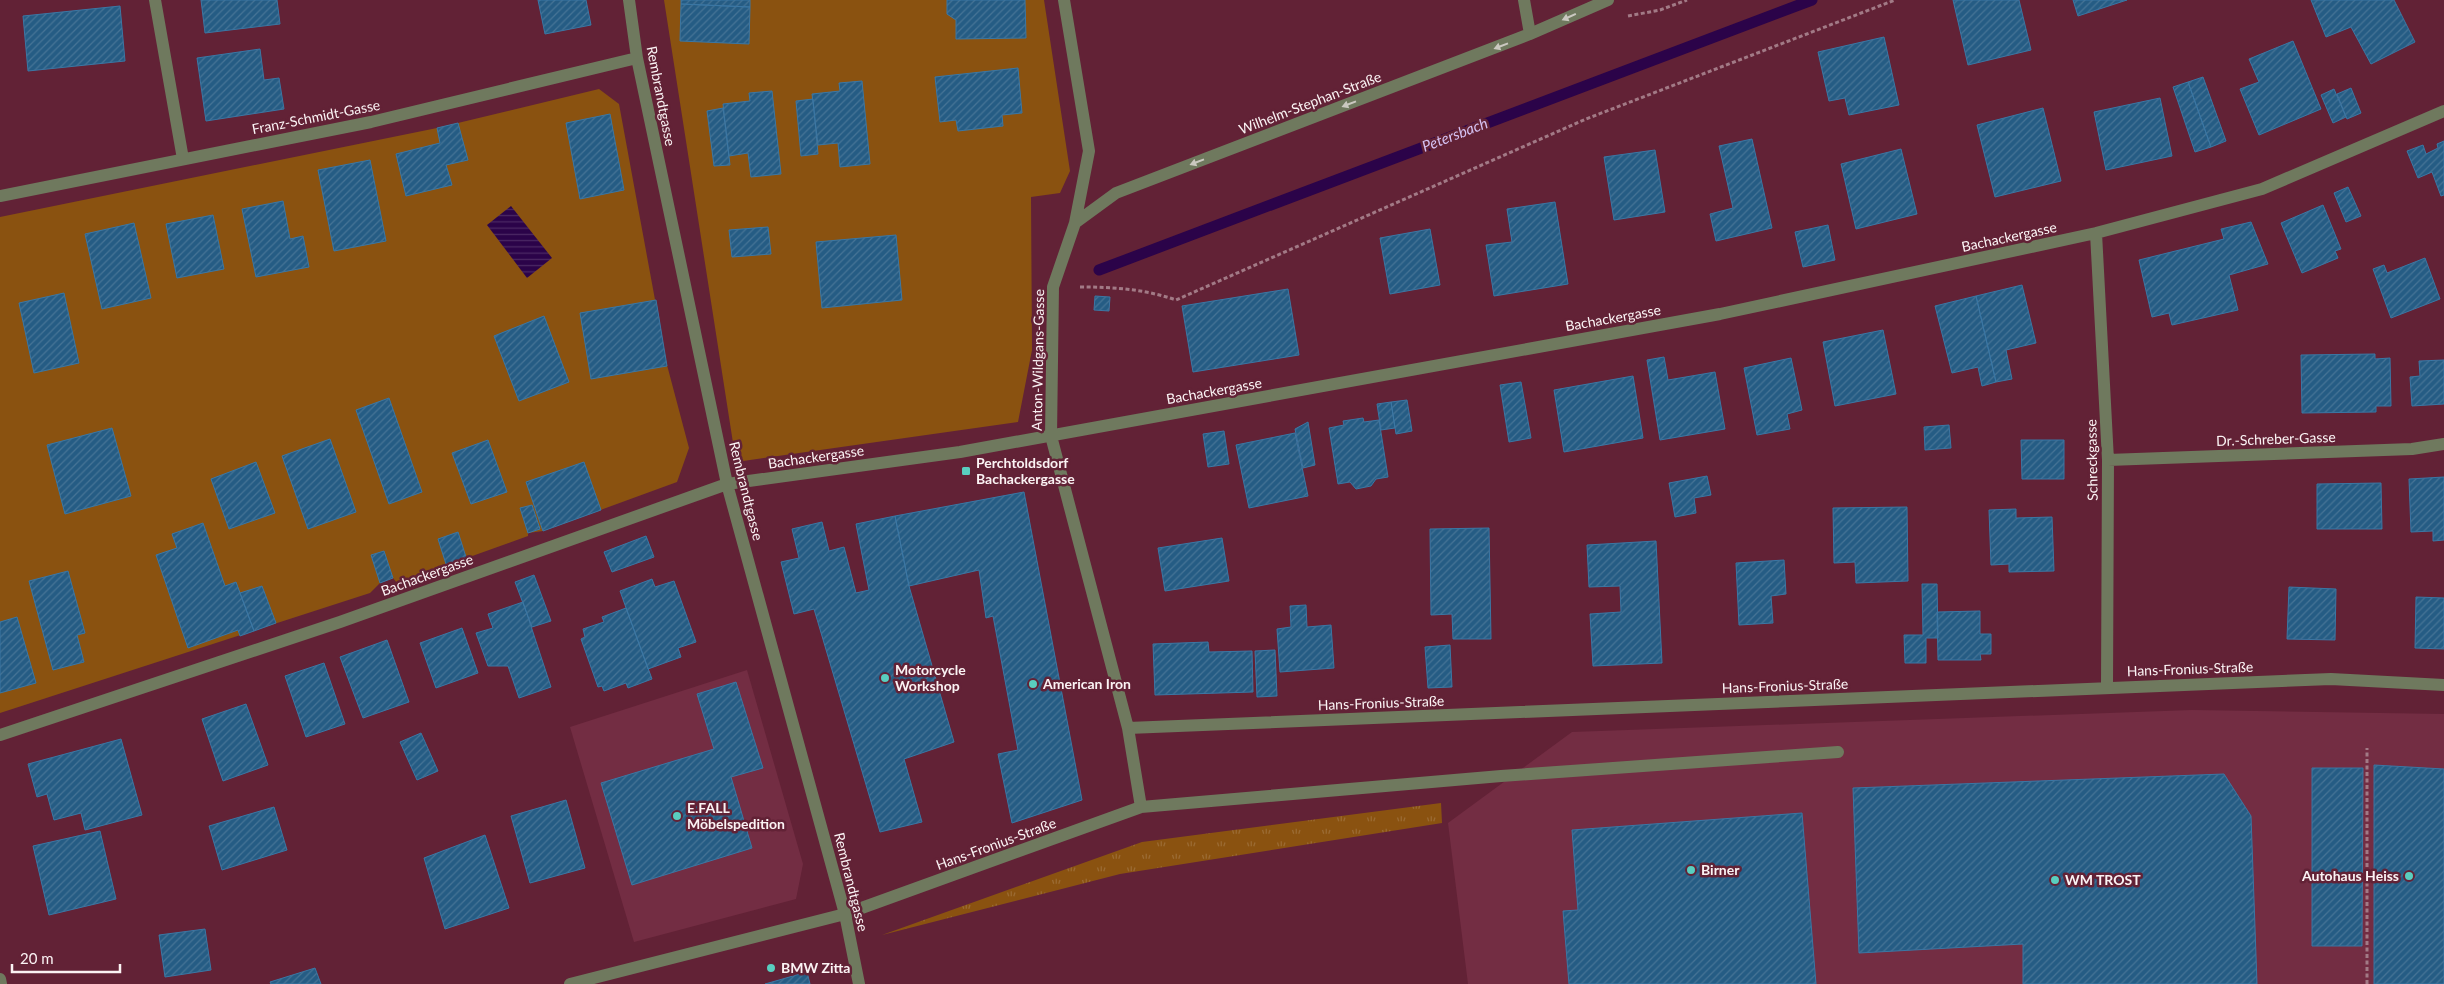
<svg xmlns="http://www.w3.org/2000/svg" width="2444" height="984" font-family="Lato,sans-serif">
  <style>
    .built { fill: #732d43 }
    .grass { fill: url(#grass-tufts) }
    .green { fill: #8a5210 }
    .water { fill: url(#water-rules) }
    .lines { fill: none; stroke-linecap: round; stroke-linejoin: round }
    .stream { stroke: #2b0349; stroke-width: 11 }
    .building { fill: url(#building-hatch); stroke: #3b77a4 }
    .path { stroke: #a27a86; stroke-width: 3; stroke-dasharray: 4 2.5; stroke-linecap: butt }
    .minor { stroke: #6f795e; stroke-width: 12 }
    .oneway { fill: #cac8c0 }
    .poi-dot { fill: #59cebf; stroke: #622236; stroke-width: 2 }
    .labels { text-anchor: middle; stroke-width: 5; stroke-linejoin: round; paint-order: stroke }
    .street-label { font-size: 14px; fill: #fbf3f4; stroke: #622236 }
    .poi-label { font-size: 14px; font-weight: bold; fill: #fbf3f4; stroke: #622236; text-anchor: start }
    .water-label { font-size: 15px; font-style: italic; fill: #d5c1f2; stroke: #622236 }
  </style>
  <defs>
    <pattern id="grass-tufts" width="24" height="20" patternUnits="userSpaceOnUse" patternTransform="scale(1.25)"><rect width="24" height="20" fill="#8a5210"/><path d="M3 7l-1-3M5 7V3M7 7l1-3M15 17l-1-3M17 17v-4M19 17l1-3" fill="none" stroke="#9b6b33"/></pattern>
    <pattern id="water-rules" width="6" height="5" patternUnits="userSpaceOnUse" patternTransform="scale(1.25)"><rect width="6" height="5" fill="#2b0349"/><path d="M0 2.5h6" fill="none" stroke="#4b2864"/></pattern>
    <pattern id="building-hatch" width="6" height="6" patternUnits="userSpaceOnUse" patternTransform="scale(1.25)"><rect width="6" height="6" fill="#255c84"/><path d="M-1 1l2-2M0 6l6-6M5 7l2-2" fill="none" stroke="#467496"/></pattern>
  </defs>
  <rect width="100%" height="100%" fill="#622236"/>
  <!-- built -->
  <path class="built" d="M747,670l56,194 -7,35 -162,43 -64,-215z
    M2192,710l252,4v270h-976l-20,-161 124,-91z"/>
  <!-- grass -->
  <path class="grass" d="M1441,803l1,20 -322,51 -238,61 260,-93z"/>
  <!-- green -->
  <path class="green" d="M664,0h380l26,171 -10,22 -29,4 1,153 -14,72 -282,40z
    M599,89l20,15 48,261 22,83 -12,34 -134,49 -15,2v3l-131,47 -4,-5 -13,5 -10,10 -370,120v-496l437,-89z"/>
  <!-- water -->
  <path class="water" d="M511,206l41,52 -25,20 -40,-53z"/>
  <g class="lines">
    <!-- stream -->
    <path class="stream" d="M1099,270l713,-270"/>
  </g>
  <!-- building -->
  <path class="building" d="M201,0h76l3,24 -75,9z
    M538,0h48l5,25 -46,9z
    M681,0h69v7l-69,-3z
    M947,0h78l1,38 -70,1v-19l-9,-6z
    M1953,0h66l12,50 -63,15z
    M2073,0h54l-49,16z
    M2311,0h83l21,42 -44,22 -20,-37 -25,10z
    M681,4l69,3 -1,37 -69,-3z
    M120,6l5,55 -97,10 -5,-55z
    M1884,37l15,68 -50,10 -4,-17 -16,3 -11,-49z
    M2293,41l28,68 -62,26 -19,-46 19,-7 -10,-23z
    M260,49l4,31 15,-2 5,31 -78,12 -9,-63z
    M1018,68l4,45 -20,2 1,11 -45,5 -2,-11 -16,2 -5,-45z
    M2203,77l23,64 -15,6 -23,-65z
    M862,81l8,83 -30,3 -2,-24 -20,2 -6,-51 28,-3 -1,-8z
    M2188,82l23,65 -16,5 -22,-65z
    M2351,88l10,25 -14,6 -10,-25z
    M2334,89l12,28 -13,6 -12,-28z
    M772,91l9,83 -30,3 -3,-24 -19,3 -6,-52 27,-3 -1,-8z
    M2160,98l12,58 -66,14 -12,-58z
    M813,99l5,55 -17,2 -5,-55z
    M723,108l7,57 -16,1 -7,-55z
    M2043,108l18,73 -66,16 -18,-72z
    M610,114l14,76 -44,9 -14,-76z
    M458,123l10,37 -22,5 6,20 -46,11 -10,-42 44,-11 -3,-15z
    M1752,139l20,89 -56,13 -6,-27 23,-6 -14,-62z
    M2444,141v54l-3,1 -9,-24 -14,6 -11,-27 16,-6 3,9 12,-6 -1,-4z
    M1901,149l16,65 -61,15 -15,-65z
    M1655,150l10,62 -51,8 -10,-63z
    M370,160l16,81 -52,10 -16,-81z
    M2348,187l13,29 -15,6 -12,-29z
    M283,201l7,38 13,-3 6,31 -53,10 -14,-68z
    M1555,202l13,82 -74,12 -8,-51 26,-3 -5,-33z
    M2323,205l18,44 -6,2 3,7 -36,15 -21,-50z
    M213,215l11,54 -47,9 -11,-54z
    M2251,222l17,42 -39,11 9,35 -66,15 -3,-12 -17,4 -13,-57 85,-21 -3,-10z
    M134,223l17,75 -49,11 -17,-75z
    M1828,225l7,35 -32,7 -8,-35z
    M768,227l3,27 -39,3 -3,-27z
    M1430,229l10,56 -50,9 -10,-56z
    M896,235l6,65 -80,8 -6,-66z
    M2425,258l15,41 -49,19 -18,-49 11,-4 3,8z
    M2022,285l14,58 -30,7 6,29 -16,3 -20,-86z
    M1288,289l11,66 -106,17 -11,-66z
    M64,293l15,70 -45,10 -15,-70z
    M1095,296l15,1 -1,14 -15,-1z
    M1976,296l20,86 -14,4 -4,-19 -26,6 -17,-67z
    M656,300l11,66 -76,13 -11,-66z
    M544,316l25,66 -50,19 -25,-65z
    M1883,330l13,64 -61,12 -12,-64z
    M2375,354v5l15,-1 1,48h-15v6l-74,1 -1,-58z
    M1664,357l4,23 47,-8 10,57 -65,11 -13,-80z
    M1791,358l11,52 -15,4 3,15 -33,6 -13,-67z
    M2444,360v44l-32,2 -2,-29 10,-1 -1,-15z
    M1633,376l10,62 -79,14 -10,-62z
    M1521,382l10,56 -22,4 -9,-57z
    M389,398l33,94 -33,12 -33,-94z
    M1407,400l5,31 -16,3 -5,-32z
    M1391,402l4,26 -14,2 -4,-26z
    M1363,418l1,4 15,-2 9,57 -12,2 -5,7 -15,3 -6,-7 -12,2 -9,-56 15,-3 -1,-4z
    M1308,422l7,43 -12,3 -8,-39z
    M1949,425l2,23 -26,2 -1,-23z
    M112,428l19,68 -66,18 -18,-69z
    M1224,431l5,33 -21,3 -5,-33z
    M1295,433l13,63 -59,12 -13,-63z
    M330,439l26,73 -48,17 -26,-73z
    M488,440l19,52 -36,12 -19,-51z
    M2021,440h43v39h-42z
    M256,462l19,51 -46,16 -18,-50z
    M584,462l17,48 -58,21 -17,-49z
    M1707,476l4,19 -17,3 2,15 -21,4 -6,-34z
    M2444,477v63l-11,1v-10l-22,1 -2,-53z
    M2381,483l1,46h-65v-45z
    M1024,492l58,308 -70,23 -14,-69 20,-4 -25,-134 -7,2 -7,-48 -70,16 -14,-70z
    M532,505l8,24 -12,4 -8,-25z
    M1907,507l1,74 -52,2 -1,-21 -21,1 -1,-55z
    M2016,509v9l36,-1 2,54 -45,1v-8l-18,1 -2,-55z
    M895,516l14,70 45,156 -50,17 18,63 -42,10 -66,-223 -20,5 -13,-52 18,-4 -7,-29 30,-7 7,29 15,-4 12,46 13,-3 -13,-66z
    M203,523l22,63 11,-4 18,49 -14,5 -2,-6 -50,18 -32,-93 21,-7 -5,-14z
    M1489,528l2,111h-38l-1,-25 -21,1 -1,-86z
    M458,532l8,25 -20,7 -8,-25z
    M646,536l8,21 -42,15 -8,-20z
    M1222,538l7,43 -64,10 -7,-43z
    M1656,541l6,122 -69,3 -3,-52 31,-2 -1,-26 -31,1 -2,-42z
    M384,551l9,27 -13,5 -9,-28z
    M1784,560l2,34 -15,2 2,27 -34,2 -3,-62z
    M68,571l17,62 -8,2 7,27 -31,8 -24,-89z
    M534,575l17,46 -19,6 -17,-45z
    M652,579l3,8 19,-6 22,61 -18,6 3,9 -33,12 -28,-78z
    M1922,584h15l1,54h-12v25h-21l-1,-28h19z
    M262,586l14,37 -22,8 -14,-38z
    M2289,587l47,2 -1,51 -48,-1z
    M2416,597l28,1v51l-29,-1z
    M523,602l28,85 -32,11 -11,-32h-20l-12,-33 17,-5 -5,-14z
    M1306,605l1,22 24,-2 3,43 -54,4 -3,-43 14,-2 -1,-21z
    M626,608l26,71 -24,9 -2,-5 -22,8 -2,-5 -4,1 -17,-48 4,-2 -2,-8 21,-7 -2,-5z
    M1980,611v23h11v20h-11l1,6h-43l-1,-48z
    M17,617l19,66 -36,10v-71z
    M462,628l16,45 -42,15 -16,-45z
    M387,640l22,62 -46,16 -23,-61z
    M1208,642l1,10 43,-1 1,41 -98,3 -2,-51z
    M1450,645l2,42 -24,1 -3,-41z
    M1275,650l2,46 -20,1 -2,-46z
    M324,663l21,61 -39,13 -21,-61z
    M736,682l27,86 -32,9 21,71 -120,37 -31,-102 113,-34 -17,-55z
    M246,704l22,61 -45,16 -21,-62z
    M421,733l17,38 -21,9 -17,-38z
    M121,739l21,76 -57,15 -4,-17 -27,7 -7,-26 -10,3 -9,-33z
    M2374,765l70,4v215h-70z
    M2312,768h51l-1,178h-50z
    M2224,774l27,42 6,168h-234v-40l-164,9 -6,-165z
    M566,800l19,68 -55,15 -19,-67z
    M274,807l13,43 -65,20 -13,-44z
    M1802,813l14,171h-247l-6,-73 15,-1 -6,-80z
    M100,831l16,68 -67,16 -16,-69z
    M485,835l24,73 -64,21 -21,-71z
    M205,929l6,41 -46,7 -6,-42z
    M315,968l6,16h-50l-1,-2z
    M807,972l3,12h-45z"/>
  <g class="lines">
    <!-- path -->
    <path class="path" d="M1628,16l32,-6 27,-10
      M1080,287c34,0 64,2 96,13l410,-181 309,-119
      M2367,984v-236"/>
    <!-- minor -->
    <path class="minor" d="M155,0l28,159
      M629,0l8,58 90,426 118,430 14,70
      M1064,0l25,151 -14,72 -22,64 -2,149 77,292 13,79
      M1530,34l78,-34
      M0,196l371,-74 266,-64
      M1075,223l41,-30 414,-159 -6,-34
      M2096,233l12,227 -1,227
      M2108,460l304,-11 32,-5
      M1128,728l1203,-49 113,6
      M0,735l340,-113 387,-138 233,-32 760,-138 376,-81 166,-44 182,-78
      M0,979l1,5
      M570,984l275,-70 296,-107 360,-31 337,-24"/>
  </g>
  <!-- one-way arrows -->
  <defs><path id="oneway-solid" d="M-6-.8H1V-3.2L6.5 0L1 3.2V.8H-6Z" transform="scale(1.25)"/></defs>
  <g class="oneway">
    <use href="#oneway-solid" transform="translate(1569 17) rotate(156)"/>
    <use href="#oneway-solid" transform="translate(1501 46) rotate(159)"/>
    <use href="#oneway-solid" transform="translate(1349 104) rotate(159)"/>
    <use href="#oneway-solid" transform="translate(1197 162) rotate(159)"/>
  </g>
  <!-- markers -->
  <g class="poi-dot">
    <rect x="961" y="466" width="10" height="10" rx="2.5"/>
    <circle cx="885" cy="678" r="5"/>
    <circle cx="1033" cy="684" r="5"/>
    <circle cx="677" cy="816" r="5"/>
    <circle cx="1691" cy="870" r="5"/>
    <circle cx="2409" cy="876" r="5"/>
    <circle cx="2055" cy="880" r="5"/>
    <circle cx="771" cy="968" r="5"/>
  </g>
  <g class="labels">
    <!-- street labels -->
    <g class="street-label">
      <text transform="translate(661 96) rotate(79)" y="5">Rembrandtgasse</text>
      <text transform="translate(1310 103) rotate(-21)" y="5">Wilhelm-Stephan-Straße</text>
      <text transform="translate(316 117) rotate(-11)" y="5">Franz-Schmidt-Gasse</text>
      <text transform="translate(2009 237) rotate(-12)" y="5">Bachackergasse</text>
      <text transform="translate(1613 318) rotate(-10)" y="5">Bachackergasse</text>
      <text transform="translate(1038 360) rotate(-89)" y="5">Anton-Wildgans-Gasse</text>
      <text transform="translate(1214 391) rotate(-10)" y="5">Bachackergasse</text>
      <text transform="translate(2276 439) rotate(-2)" y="5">Dr.-Schreber-Gasse</text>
      <text transform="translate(816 457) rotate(-8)" y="5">Bachackergasse</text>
      <text transform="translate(2092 460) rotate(-91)" y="5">Schreckgasse</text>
      <text transform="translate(746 491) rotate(76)" y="5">Rembrandtgasse</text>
      <text transform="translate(427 575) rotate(-20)" y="5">Bachackergasse</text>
      <text transform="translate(2190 669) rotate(-2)" y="5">Hans-Fronius-Straße</text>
      <text transform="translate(1785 686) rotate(-2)" y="5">Hans-Fronius-Straße</text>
      <text transform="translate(1381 703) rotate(-2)" y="5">Hans-Fronius-Straße</text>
      <text transform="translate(996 844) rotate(-20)" y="5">Hans-Fronius-Straße</text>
      <text transform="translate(851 882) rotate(76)" y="5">Rembrandtgasse</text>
    </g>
    <!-- poi labels -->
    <g class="poi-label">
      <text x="976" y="468">Perchtoldsdorf<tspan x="976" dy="16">Bachackergasse</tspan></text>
      <text x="895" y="675">Motorcycle<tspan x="895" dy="16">Workshop</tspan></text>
      <text x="1043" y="689">American Iron</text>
      <text x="687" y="813">E.FALL<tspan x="687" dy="16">Möbelspedition</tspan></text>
      <text x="1701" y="875">Birner</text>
      <text x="2399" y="881" text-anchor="end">Autohaus Heiss</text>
      <text x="2065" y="885">WM TROST</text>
      <text x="781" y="973">BMW Zitta</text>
    </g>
    <!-- water labels -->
    <g class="water-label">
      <text transform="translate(1455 135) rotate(-21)" y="5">Petersbach</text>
    </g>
  </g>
  <!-- scale -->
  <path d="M12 964v8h108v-8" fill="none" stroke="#fbf3f4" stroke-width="2.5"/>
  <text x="20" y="964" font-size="15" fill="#fbf3f4" stroke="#622236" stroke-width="4" paint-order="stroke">20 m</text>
</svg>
